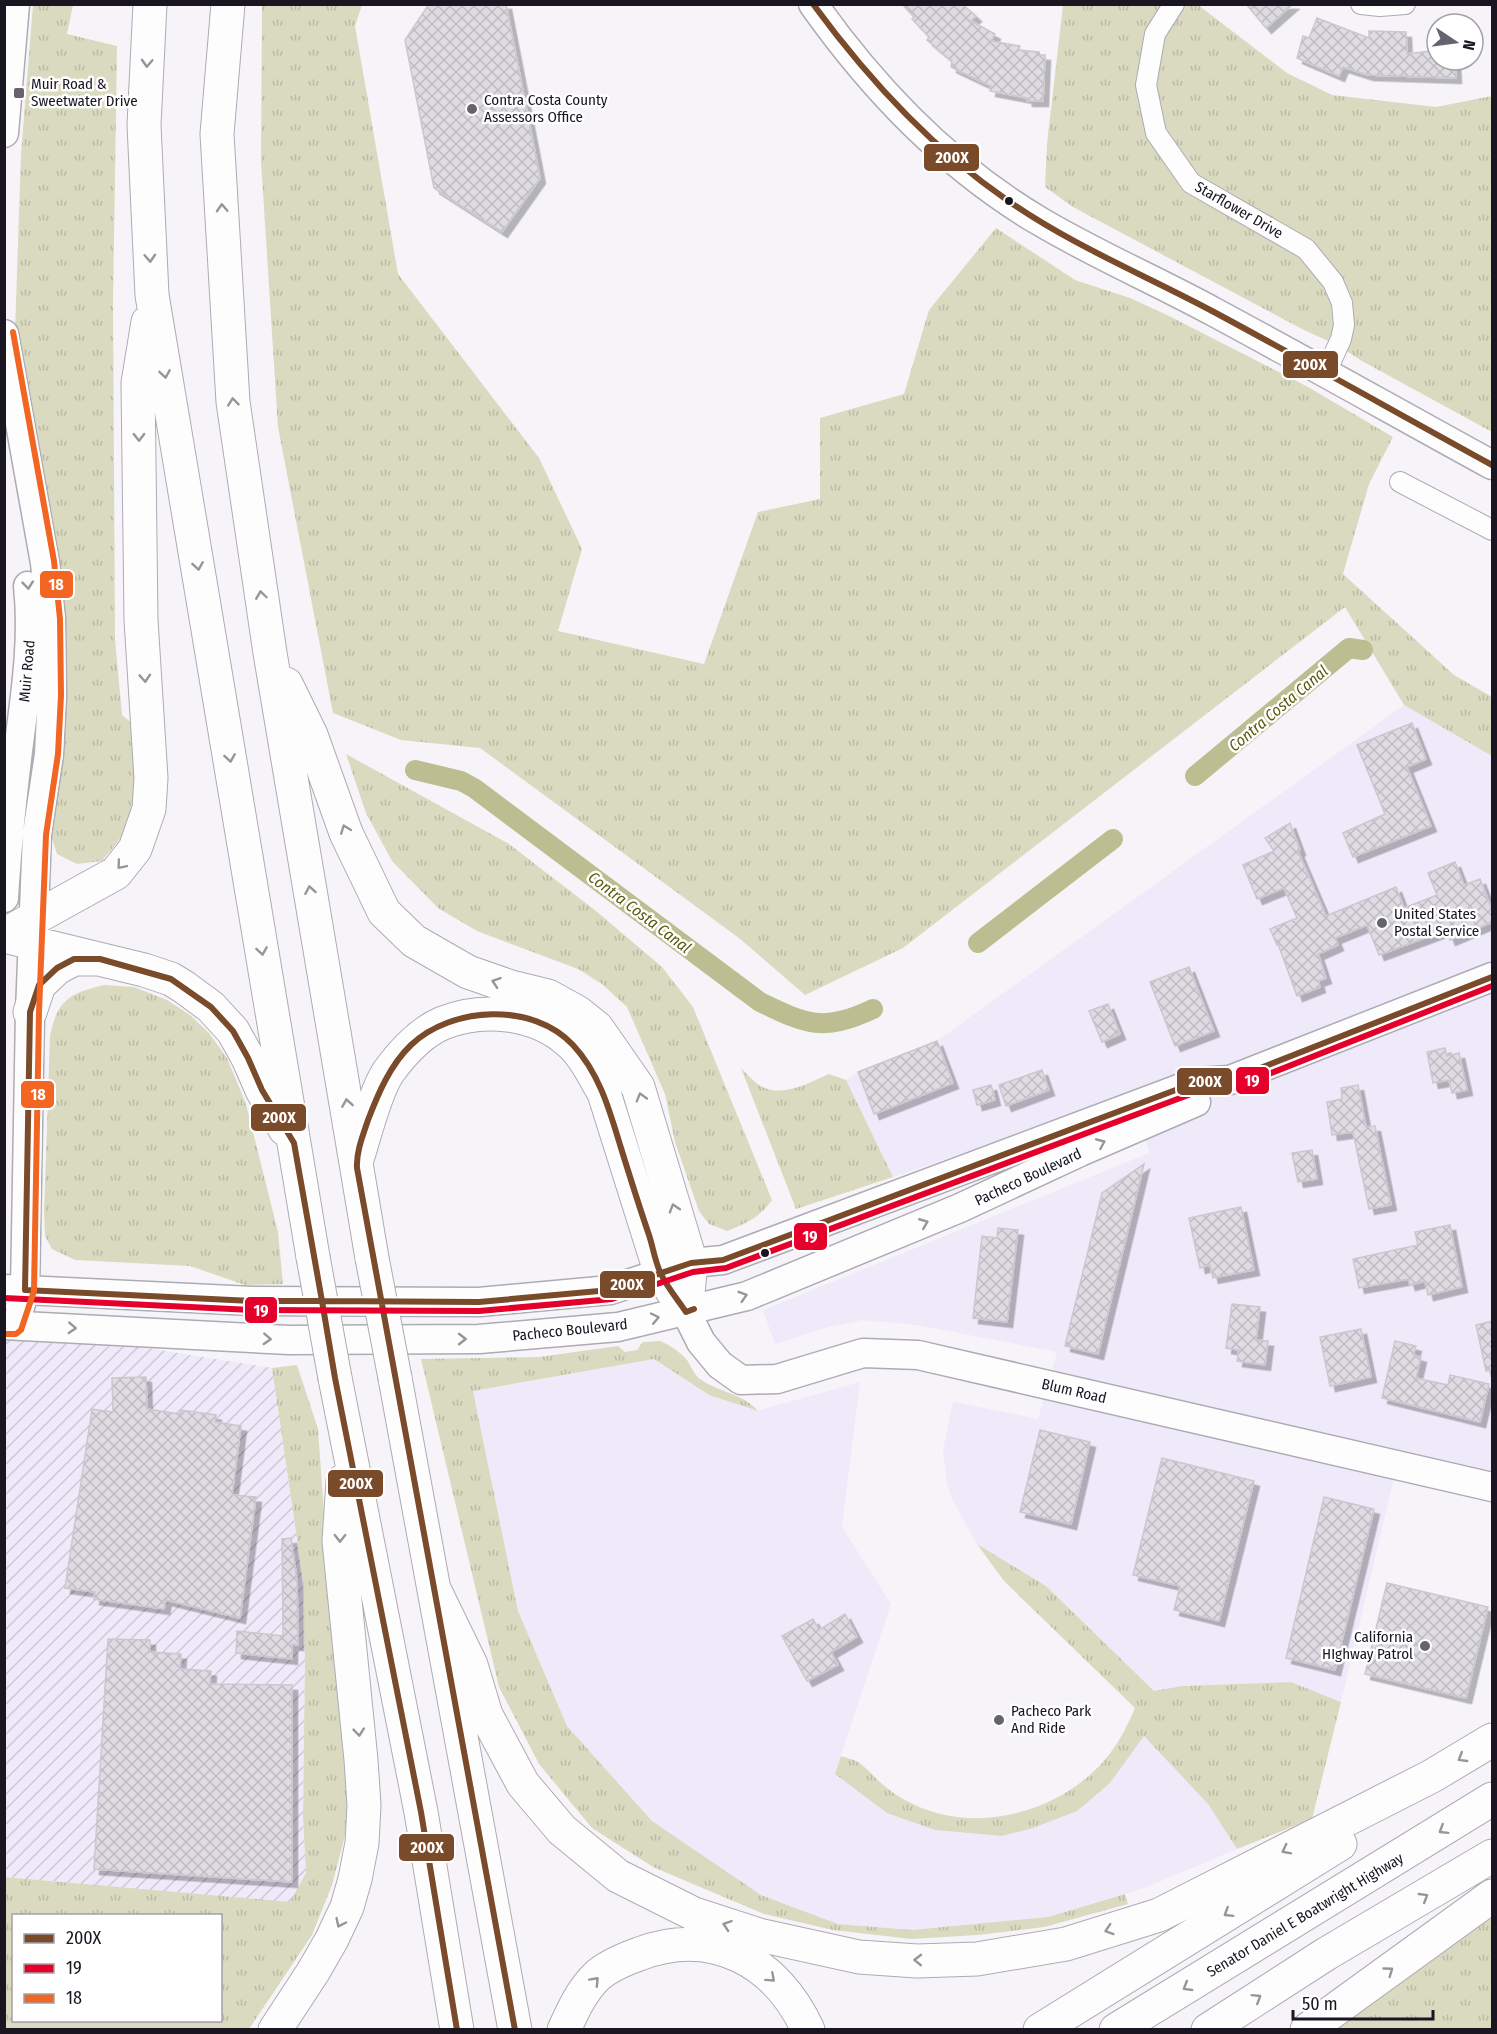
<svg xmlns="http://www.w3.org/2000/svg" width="1497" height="2034" font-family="'Fira Sans Condensed',sans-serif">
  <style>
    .built { fill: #efeafa }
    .industrial { fill: url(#industrial-furrows) }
    .grass { fill: url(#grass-tufts); fill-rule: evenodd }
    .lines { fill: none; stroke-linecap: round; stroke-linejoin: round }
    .canal { stroke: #bcbd91; stroke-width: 20 }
    .building { fill: url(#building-cross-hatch); stroke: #cbc7d0; stroke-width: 1.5; filter: url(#shadow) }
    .street-casing { stroke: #adabb3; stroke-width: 22 }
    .secondary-casing { stroke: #adabb3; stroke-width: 31 }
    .highway-casing { stroke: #adabb3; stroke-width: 35 }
    .street { stroke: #fefdfe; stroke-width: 20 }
    .secondary { stroke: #fefdfe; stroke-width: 28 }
    .highway { stroke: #fefdfe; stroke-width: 33 }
    .highway-bridge-casing { stroke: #adabb3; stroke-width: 35; stroke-linecap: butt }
    .highway-bridge { stroke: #fefdfe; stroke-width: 33 }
    .bus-1-casing { stroke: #fff; stroke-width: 10 }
    .bus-2-casing { stroke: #fff; stroke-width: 10 }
    .bus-3-casing { stroke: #fff; stroke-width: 10 }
    .bus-1 { stroke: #7a4b2a; stroke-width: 6 }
    .bus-2 { stroke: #e4002b; stroke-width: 6 }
    .bus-3 { stroke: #f26522; stroke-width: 6 }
    .oneway { stroke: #97959b }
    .poi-dot { fill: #66636d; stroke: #fff; stroke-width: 2 }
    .bus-dot { fill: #191521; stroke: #fff; stroke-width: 2 }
    .labels { text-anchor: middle; stroke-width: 5; stroke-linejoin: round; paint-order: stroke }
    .poi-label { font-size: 15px; fill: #191521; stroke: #fff; text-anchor: start }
    .street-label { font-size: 15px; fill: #191521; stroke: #fff }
    .water-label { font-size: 16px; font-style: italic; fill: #5a5b0d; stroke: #fff }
    .line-badge { stroke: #fff; stroke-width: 2 }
    .badge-label { font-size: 16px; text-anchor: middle; font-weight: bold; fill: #fff }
  </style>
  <defs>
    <pattern id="industrial-furrows" width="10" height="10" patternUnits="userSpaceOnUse" patternTransform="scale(1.5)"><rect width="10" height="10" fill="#efeafa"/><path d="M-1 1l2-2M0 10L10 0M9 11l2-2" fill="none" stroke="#ccc8d6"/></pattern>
    <pattern id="grass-tufts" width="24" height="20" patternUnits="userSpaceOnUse" patternTransform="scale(1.5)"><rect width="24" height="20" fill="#dadac0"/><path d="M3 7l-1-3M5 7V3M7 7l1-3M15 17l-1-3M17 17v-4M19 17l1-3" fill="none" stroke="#babaa5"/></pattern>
    <pattern id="building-cross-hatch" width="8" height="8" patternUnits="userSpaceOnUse" patternTransform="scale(1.5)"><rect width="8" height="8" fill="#dedbe3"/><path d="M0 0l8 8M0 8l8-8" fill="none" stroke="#bebbc2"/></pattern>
    <filter id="shadow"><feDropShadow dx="5.5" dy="5.5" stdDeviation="0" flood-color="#0004"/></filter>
  </defs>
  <rect width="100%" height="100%" fill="#f6f4f9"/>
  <!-- built -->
  <path class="built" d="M1404,705l88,51v731l-95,-22 -56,237 -50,-20 -109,4 -28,5 -108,-105 -69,-42 -24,-43 -6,-17 -4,-34 10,-48 85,17 19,-67 -140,-27 -55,-5 -33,7 -54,17 -12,-34 386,-157 -15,-58 -241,82 -47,-97 12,-8 79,-31z
    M654,1359l55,36 48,16 103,-29 -18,145 49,77 -56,170 100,56 67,6 108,-53 34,-48 64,69 29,45 -90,38 -99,30 -136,13 -74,-6 -77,-29 -109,-74 -85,-95 -49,-115 -45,-220z"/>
  <!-- industrial -->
  <path class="industrial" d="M5,1325l267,43 31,212 2,78 -2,159 3,56 -16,30 -285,-26z"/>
  <!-- grass -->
  <path class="grass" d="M33,5h40l-6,29 50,12 -4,256 2,337 7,76 11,9c2,38 6,76 -11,111 -5,9 -14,18 -20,26l-25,3 -20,-10 -7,-22 -35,-500 6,-178z
    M262,5h100l-7,21 43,248 141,184 43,91 -24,82 146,33 54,-152 62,-13v-81l84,-24 25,-84 67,-82 79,52 55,18 37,17 141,72 85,50 -24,47 -26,90 111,101 38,22v59l-88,-51 -59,-98 -442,341 -98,47 -66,-57 -259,-190 -79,-8 -68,-27 -55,-286 -17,-266z
    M1063,5h135l89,68 45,22 104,12 56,-11v336l-130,-71 -25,-16 -33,-15 -186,-99 -45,-24 -28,-20 2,-43z
    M346,754l163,90 87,67 66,56 31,40 79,193c-12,17 -25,23 -45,31l-18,-7 -10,-13 -24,-69 -10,-48 -38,-87 -25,-23 -24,-15 -101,-38 -39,-23 -46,-47 -26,-48z
    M104,985l30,2 33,13 23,15 19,18 18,25 19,46 32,128 5,52 -38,1 -55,-19 -115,-6 -23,-11 -7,-13 -1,-22 6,-178c7,-36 20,-43 54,-51z
    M741,1068c6,6 12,13 18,17 23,14 49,-2 70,-11l17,6 47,97 -97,32z
    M660,1341c10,4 20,11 27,19 4,6 7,15 13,19 18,13 44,15 58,32l-49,-16 -55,-36 -181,32 45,220 49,115 85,95 109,74 77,29 74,6 136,-13 77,-23 3,10 -84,23 -66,8 -67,4 -78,-9 -69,-16 -111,-47 -61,-39 -53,-64 -40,-77 -78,-328 118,-2 79,-11 7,6 12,-2 6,-8z
    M297,1365l21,64 15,211 14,132v56l-15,57 -20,50 -63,94h-244l-1,-152 286,25 16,-29 -3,-56 2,-159 -2,-78 -31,-212zM14,1916h206v104h-206z
    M977,1544l69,42 108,105 28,-5 109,-4 50,20 -29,117 -75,30 -29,-45 -64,-68 -34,47 -33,28 -44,17 -31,8 -67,-6 -48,-17 -52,-39 6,-18c5,2 12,3 17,6 9,6 16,15 24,22 9,8 20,15 31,20 65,32 151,7 195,-48 12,-15 20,-32 27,-48l-131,-127z
    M1492,1896v133h-185z"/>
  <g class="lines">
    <!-- canal -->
    <path class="canal" d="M415,770l46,11 13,7 286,214c47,23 64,30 113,7
      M1195,776l154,-128 14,2
      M978,943l135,-104"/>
  </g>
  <!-- building -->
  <path class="building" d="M429,4h77l34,174 -38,54 -68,-44 -29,-148z
    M902,4h60l14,12 -5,5 24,13 -4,7 29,5 -1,4 20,2 1,3h5l-2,46h-16v-3l-37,-7 1,-5 -40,-19 1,-6 -25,-21 2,-3 -17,-18 2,-2z
    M1246,4h47l-27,24z
    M1317,18l52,20v-7l37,1 1,22 30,-4v10h18l1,18 -88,-3 -25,-8 -4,9 -42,-18 6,-22 6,2z
    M1412,723l14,36 -19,8 24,59 -78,31 -10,-24 42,-19 -28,-69z
    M1290,823l10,27 -2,1 28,65 70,-29 8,21 33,-13 -9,-22 27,-11 9,23 16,-6 12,31v12l-42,18 -4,-10 -67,25 -12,-30 -32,13 3,7 -20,9 8,24 -8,3 2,6 -23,9 -19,-52 -1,1 -7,-16 27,-11 -13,-30 -27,11 -14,-34 31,-14 -9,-13z
    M1189,967l25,64 -39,15 -25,-64z
    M1108,1004l12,30 -18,8 -13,-31z
    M937,1041l16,42 -79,31 -16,-42z
    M1445,1048l2,8 12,-3 8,37 -15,3 -3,-13 -16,3 -6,-31z
    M1042,1070l7,20 -43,16 -7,-21z
    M991,1085l4,15 -18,5 -4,-15z
    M1358,1085l8,42 9,-1 16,79 -22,4 -16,-77 -21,3 -5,-33 15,-3 -1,-11z
    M1312,1150l5,29 -19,3 -6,-29z
    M1144,1164l-46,190 -33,-8 37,-153z
    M1241,1207l13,63 -41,8 -3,-13 -10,3 -11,-50z
    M1450,1225l12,62 -34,8 -3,-14 -15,4 -2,-6 -49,9 -6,-29 65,-14 -3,-13z
    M998,1228l20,2 -11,92 -34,-4 9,-82 15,2z
    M1232,1304l28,3 -4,33 12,1 -3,24 -28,-4 2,-11 -13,-2z
    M1492,1321v50h-6l-10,-46z
    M1361,1329l10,48 -41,9 -10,-49z
    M1395,1341l21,5 -3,9 8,2 -5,21 32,7 2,-10 39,9 -9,38 -98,-24z
    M146,1377l1,32 33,5 1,-4 35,5 -1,7 26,4 -9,69 24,2 -16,121 -74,-18 -2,9 -70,-10 1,-7 -30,-4 27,-179 21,3 -1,-34z
    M1040,1430l50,12 -19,82 -51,-12z
    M1162,1458l92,23 -35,140 -45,-11 6,-24 -47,-11z
    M1324,1497l50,12 -39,161 -49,-12z
    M291,1538l6,42 1,65 -6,-1v15l-56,-6 1,-22 46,5 -1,-97z
    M1387,1583l101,24 -22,91 -101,-24z
    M845,1614l12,23 -26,15 7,13 -31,16 -25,-45 31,-17 6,11z
    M108,1639l42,1v12l31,2 -1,15 31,2 -1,13 82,1v197l-198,-13z"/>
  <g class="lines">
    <!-- street casing -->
    <g class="street-casing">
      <path id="street" d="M1174,4l-19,30 -9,51 10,48 35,50 115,66 27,33 9,21 2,22 -3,14 -15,33
        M1361,4l19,2 25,-2
        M1400,482l92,48"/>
    </g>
    <!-- secondary casing -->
    <g class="secondary-casing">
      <path id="secondary" d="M813,4c61,86 136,164 228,218 56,33 116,59 173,90 93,50 185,102 278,153
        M4,133l11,-129
        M4,334l41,229 6,56 1,76 -3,59 -12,80 -7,178 -5,278 -5,17
        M4,898c3,-50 8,-98 14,-147 7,-55 16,-110 10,-165
        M4,1289l248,12 227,1 131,-12 81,-27 32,-3 474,-178 33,-2 262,-103
        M686,1312l15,30 19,23 21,15 36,-1 86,-26 55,2 574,132
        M4,1325l285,15 190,-1 139,-12 129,-31 213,-88 120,-56 116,-50"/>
    </g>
    <!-- highway casing -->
    <g class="highway-casing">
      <path id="highway" d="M150,4l-6,121 8,170 161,962
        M228,4l-11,130 16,268 37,251 102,605
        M286,684l25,51 35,98 38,79 30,29 54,31 43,15 37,9 29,16 20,16 41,59 53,176 -5,49
        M4,935l112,-62 19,-24 14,-40 2,-31 -10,-158 -3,-237 10,-61
        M4,936l140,34 27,9 13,8 27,20 22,24 15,27 14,32 23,39
        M30,1012l9,-27 18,-17 17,-9h19
        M358,1156c7,-22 18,-67 31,-85 14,-19 32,-39 54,-48 40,-16 92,-11 125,18 16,13 26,35 36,52l57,181 25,38
        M335,1378l86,434 36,218
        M395,1378l120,652
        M434,1589l37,76 15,50 37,69 39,46 56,46 76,38 65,21 100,22 58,4 60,-2 89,-15 93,-29 273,-139 60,-36
        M275,2030l38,-58 19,-33 15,-32 8,-28 7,-36 2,-38 -3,-45 -22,-219 4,-60
        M564,2030c9,-20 18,-40 34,-55 12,-10 27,-16 41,-21 73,-28 138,7 169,76
        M1040,2030l300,-186
        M1116,2030l376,-231
        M1208,2030l118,-76 166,-98
        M1307,2030l185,-134"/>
    </g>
    <!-- street -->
    <use href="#street" class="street"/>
    <!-- secondary -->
    <use href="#secondary" class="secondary"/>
    <!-- highway -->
    <use href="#highway" class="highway"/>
    <!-- highway-bridge casing -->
    <g class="highway-bridge-casing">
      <path id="highway-bridge" d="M313,1257l22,121
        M372,1258l23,120"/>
    </g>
    <!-- highway-bridge -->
    <use href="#highway-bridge" class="highway-bridge"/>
    <!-- bus-1 casing -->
    <g class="bus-1-casing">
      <path id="bus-1" d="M813,4c55,75 117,143 194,196 64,45 138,75 207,112 93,50 185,102 278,153
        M74,959h26l71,20 40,28 22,24 15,27 14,32 32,53 28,158h-70l-227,-11 5,-278 9,-27 18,-17z
        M322,1301l157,1 131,-12 81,-27 32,-3 474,-178 33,-2 262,-103
        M322,1301l13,77 86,434 36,218
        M515,2030l-158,-862c-1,-16 6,-33 11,-48 10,-26 22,-55 43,-75 41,-39 122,-43 162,0 27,29 37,67 48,103 9,29 18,58 28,87 4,12 6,27 12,39 6,13 17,26 25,38l8,-3"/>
    </g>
    <!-- bus-2 casing -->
    <g class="bus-2-casing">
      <path id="bus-2" d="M4,1298l248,12 227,1 133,-12 81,-27 33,-4 473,-177 34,-3 259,-102"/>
    </g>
    <!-- bus-3 casing -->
    <g class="bus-3-casing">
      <path id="bus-3" d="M4,1334h12l5,-4 13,-39 5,-279 7,-177 12,-81 3,-59 -1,-76 -6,-58 -41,-229"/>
    </g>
    <!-- bus-1 -->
    <use href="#bus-1" class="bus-1"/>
    <!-- bus-2 -->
    <use href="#bus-2" class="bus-2"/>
    <!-- bus-3 -->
    <use href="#bus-3" class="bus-3"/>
  </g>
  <!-- one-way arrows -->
  <defs><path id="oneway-chevron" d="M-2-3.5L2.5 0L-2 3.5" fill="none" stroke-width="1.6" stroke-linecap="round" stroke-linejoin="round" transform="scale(1.5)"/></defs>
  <g class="oneway">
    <use href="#oneway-chevron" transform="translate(147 63) rotate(93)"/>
    <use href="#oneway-chevron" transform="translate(222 208) rotate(-93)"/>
    <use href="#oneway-chevron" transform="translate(150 258) rotate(87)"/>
    <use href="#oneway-chevron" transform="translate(165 374) rotate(81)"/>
    <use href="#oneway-chevron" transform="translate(233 402) rotate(-96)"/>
    <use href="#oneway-chevron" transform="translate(139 437) rotate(89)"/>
    <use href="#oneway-chevron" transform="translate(198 566) rotate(81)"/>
    <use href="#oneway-chevron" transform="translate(28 585) rotate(84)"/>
    <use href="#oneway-chevron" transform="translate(261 595) rotate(-98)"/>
    <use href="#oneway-chevron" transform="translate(145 678) rotate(86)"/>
    <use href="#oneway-chevron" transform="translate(230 758) rotate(81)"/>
    <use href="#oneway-chevron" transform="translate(345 829) rotate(-111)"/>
    <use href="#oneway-chevron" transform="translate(121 865) rotate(130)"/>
    <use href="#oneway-chevron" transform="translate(310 890) rotate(-100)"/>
    <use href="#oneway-chevron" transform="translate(262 951) rotate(81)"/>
    <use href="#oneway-chevron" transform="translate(496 982) rotate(-161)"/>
    <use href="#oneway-chevron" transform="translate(641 1097) rotate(-106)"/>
    <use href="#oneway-chevron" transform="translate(347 1103) rotate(-99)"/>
    <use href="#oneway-chevron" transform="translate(1101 1143) rotate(-23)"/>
    <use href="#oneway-chevron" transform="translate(674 1208) rotate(-107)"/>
    <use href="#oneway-chevron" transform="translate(924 1223) rotate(-22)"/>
    <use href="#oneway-chevron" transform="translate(743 1296) rotate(-17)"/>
    <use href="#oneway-chevron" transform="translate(655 1318) rotate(-12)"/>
    <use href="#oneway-chevron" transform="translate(72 1328) rotate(3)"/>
    <use href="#oneway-chevron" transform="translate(267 1339) rotate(3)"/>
    <use href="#oneway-chevron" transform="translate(462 1339)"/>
    <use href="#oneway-chevron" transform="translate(340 1538) rotate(91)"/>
    <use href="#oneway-chevron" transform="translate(359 1732) rotate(84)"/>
    <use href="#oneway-chevron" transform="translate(1462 1758) rotate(149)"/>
    <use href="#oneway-chevron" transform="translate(1443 1830) rotate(148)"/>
    <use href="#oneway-chevron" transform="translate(1286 1850) rotate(153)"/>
    <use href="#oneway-chevron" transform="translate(1424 1897) rotate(-31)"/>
    <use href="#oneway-chevron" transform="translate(1228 1913) rotate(148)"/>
    <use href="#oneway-chevron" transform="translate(340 1923) rotate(115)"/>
    <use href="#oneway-chevron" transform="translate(727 1925) rotate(-161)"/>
    <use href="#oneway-chevron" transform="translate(1109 1930) rotate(162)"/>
    <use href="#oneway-chevron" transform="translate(918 1960) rotate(-179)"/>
    <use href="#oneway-chevron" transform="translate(1389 1971) rotate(-36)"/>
    <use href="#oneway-chevron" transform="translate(771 1978) rotate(42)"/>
    <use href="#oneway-chevron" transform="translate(595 1981) rotate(-47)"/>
    <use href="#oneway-chevron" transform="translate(1187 1987) rotate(149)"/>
    <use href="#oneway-chevron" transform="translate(1257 1998) rotate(-32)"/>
  </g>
  <!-- markers -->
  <g class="poi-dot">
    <rect x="13" y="87" width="12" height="12" rx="3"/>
    <circle cx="472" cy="109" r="6"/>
    <circle cx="1382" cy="923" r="6"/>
    <circle cx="1425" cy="1646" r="6"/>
    <circle cx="999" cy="1720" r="6"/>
  </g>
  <g class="bus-dot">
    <circle cx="1009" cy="201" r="5"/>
    <circle cx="765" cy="1253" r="5"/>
  </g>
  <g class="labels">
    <!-- poi labels -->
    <g class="poi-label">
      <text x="31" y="89">Muir Road &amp;<tspan x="31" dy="17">Sweetwater Drive</tspan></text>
      <text x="484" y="105">Contra Costa County<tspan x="484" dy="17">Assessors Office</tspan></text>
      <text x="1394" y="919">United States<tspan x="1394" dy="17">Postal Service</tspan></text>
      <text x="1413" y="1642" text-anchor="end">California<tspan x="1413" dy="17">HIghway Patrol</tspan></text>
      <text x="1011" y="1716">Pacheco Park<tspan x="1011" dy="17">And Ride</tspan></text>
    </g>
    <!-- street labels -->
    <g class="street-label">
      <text transform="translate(1239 210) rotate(30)" y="5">Starflower Drive</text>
      <text transform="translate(27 671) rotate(-85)" y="5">Muir Road</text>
      <text transform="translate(1028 1177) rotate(-25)" y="5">Pacheco Boulevard</text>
      <text transform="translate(570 1330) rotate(-6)" y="5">Pacheco Boulevard</text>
      <text transform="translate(1074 1391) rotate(13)" y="5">Blum Road</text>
      <text transform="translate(1305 1915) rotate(-31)" y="5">Senator Daniel E Boatwright Highway</text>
    </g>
    <!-- water labels -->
    <g class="water-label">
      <text transform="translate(1278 708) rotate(-40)" y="6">Contra Costa Canal</text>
      <text transform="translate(640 912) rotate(37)" y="6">Contra Costa Canal</text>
    </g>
  </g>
  <g class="line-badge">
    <rect x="923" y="143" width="57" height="29" rx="6" fill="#7a4b2a"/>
    <rect x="1282" y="350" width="57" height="29" rx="6" fill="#7a4b2a"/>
    <rect x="39" y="570" width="35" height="29" rx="6" fill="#f26522"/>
    <rect x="1235" y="1066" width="35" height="29" rx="6" fill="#e4002b"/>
    <rect x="1176" y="1067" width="57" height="29" rx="6" fill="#7a4b2a"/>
    <rect x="20" y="1080" width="35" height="29" rx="6" fill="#f26522"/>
    <rect x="250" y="1103" width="57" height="29" rx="6" fill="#7a4b2a"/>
    <rect x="793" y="1222" width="35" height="29" rx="6" fill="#e4002b"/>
    <rect x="599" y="1270" width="57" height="29" rx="6" fill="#7a4b2a"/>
    <rect x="244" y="1296" width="34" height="28" rx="6" fill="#e4002b"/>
    <rect x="327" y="1469" width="57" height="29" rx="6" fill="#7a4b2a"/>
    <rect x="398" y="1833" width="57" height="29" rx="6" fill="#7a4b2a"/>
  </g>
  <g class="badge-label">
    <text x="952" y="163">200X</text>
    <text x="1310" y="370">200X</text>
    <text x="56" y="590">18</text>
    <text x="1252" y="1086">19</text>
    <text x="1205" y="1087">200X</text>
    <text x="38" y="1100">18</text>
    <text x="279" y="1123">200X</text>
    <text x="810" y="1242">19</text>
    <text x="627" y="1290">200X</text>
    <text x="261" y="1316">19</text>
    <text x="356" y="1489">200X</text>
    <text x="427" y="1853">200X</text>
  </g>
  <!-- border -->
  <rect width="1497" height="2034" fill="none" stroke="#191521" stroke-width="12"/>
  <!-- legend -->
  <rect x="12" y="1914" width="210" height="108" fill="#ffffff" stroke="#a3a1a6" stroke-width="1.5"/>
  <rect x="24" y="1934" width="30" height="9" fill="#7a4b2a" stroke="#a3a1a6" stroke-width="1.5"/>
  <text x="66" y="1944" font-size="18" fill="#191521">200X</text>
  <rect x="24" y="1964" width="30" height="9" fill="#e4002b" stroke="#a3a1a6" stroke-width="1.5"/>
  <text x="66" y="1974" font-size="18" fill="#191521">19</text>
  <rect x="24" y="1994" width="30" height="9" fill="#f26522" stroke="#a3a1a6" stroke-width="1.5"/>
  <text x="66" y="2004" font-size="18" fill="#191521">18</text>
  <!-- north arrow -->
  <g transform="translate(1455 42) rotate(103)"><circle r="28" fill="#ffffff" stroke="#a3a1a6" stroke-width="1.5"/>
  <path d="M0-4.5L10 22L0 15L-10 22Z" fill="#66636d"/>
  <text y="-9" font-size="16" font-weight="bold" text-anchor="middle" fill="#191521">N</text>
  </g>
  <!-- scale -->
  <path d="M1293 2010v9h140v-9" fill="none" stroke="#191521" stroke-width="3"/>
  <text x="1302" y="2010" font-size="18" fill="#191521" stroke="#ffffff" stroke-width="4.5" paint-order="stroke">50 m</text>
</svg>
